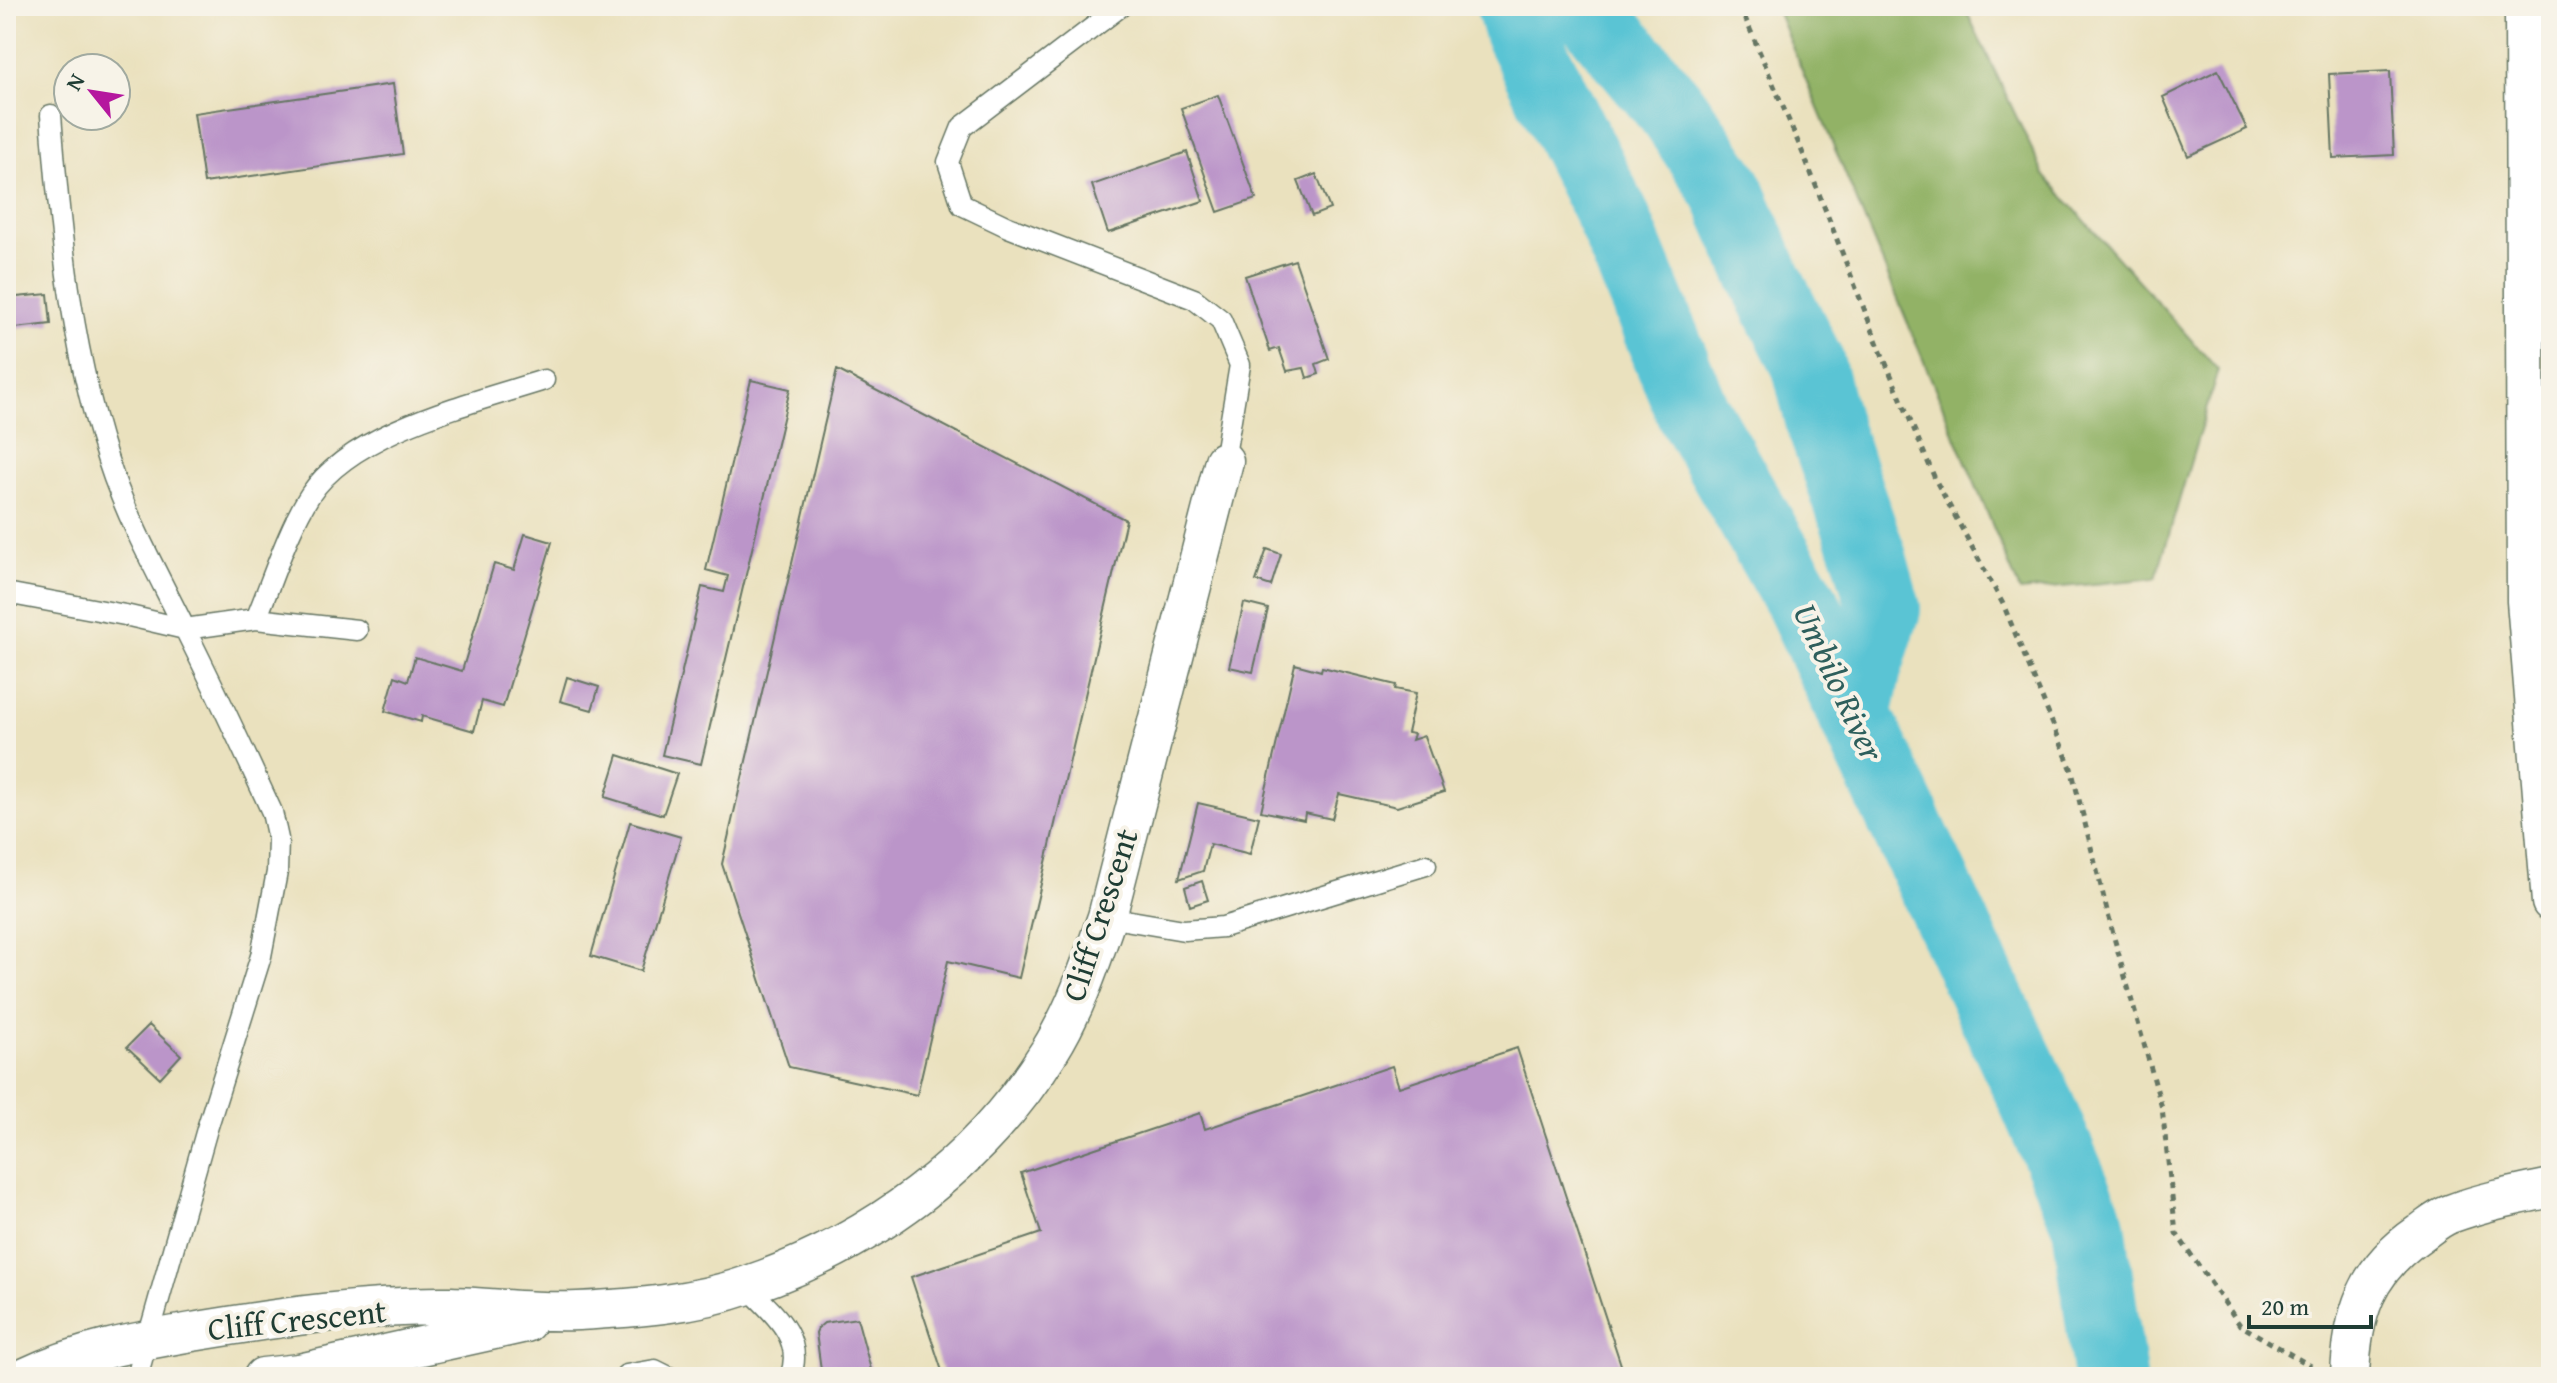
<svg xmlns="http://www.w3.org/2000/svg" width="2557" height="1383" font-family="'Gentium Book Plus',serif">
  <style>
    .forest { fill: #92b266; stroke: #58784d; stroke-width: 2 }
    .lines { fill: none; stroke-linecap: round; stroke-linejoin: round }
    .river { stroke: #5ac4d4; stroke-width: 74 }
    .building { fill: #bb95c9 }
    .service-casing { stroke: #667664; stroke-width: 23 }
    .minor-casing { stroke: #667664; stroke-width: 41 }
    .path { stroke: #667664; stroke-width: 5; stroke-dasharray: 6 6; stroke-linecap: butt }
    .service { stroke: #fff; stroke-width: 20 }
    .minor { stroke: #fff; stroke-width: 38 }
    .labels { text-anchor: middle; stroke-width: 8; stroke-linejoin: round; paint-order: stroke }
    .street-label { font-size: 32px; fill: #1f3d34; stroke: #f7f3e8 }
    .water-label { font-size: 34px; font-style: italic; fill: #2e5f5c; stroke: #f7f3e8 }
  </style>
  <rect width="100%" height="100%" fill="#f7f3e8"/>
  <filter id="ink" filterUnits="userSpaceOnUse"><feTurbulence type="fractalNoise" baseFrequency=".0125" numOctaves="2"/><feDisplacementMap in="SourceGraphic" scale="16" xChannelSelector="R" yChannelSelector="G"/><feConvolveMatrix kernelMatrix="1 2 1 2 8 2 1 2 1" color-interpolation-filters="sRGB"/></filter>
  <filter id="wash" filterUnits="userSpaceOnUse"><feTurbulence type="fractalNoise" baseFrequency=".006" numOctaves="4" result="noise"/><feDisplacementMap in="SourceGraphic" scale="32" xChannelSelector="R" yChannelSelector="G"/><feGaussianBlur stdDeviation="1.8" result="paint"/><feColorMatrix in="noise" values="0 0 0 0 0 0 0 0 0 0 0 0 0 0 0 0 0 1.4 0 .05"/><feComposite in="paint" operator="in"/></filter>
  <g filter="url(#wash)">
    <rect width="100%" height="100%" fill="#eae1be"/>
    <!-- forest -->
    <path class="forest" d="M1775,6h189l80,169 174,195 -62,208 -136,13z"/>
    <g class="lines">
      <!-- river -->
      <path class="river" d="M1513,6l7,25 93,186 79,193 112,196 230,491 55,128 21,152
        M1586,6l90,108 50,74 41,94 41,82 15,60 47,134 14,51 -19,59 -10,48"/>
    </g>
    <g id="blocks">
      <!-- building -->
      <path class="building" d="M2218,70l29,59 -59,27 -25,-59z
        M2390,71l4,84 -61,3 -4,-84z
        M393,84l10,70 -199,29 -10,-70z
        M1218,95l38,104 -38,13 -37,-104z
        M1187,152l16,49 -95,32 -16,-48z
        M1316,174l14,35 -18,7 -14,-35z
        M1295,260l34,99 -13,5 3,10 -12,4 -3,-10 -17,3 -8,-23 -9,3 -25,-75z
        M48,294l3,30 -45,5v-31z
        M837,370l289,150 -107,458 -71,-17 -31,134 -128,-28 -67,-203z
        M751,380l39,9 -89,375 -39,-9 40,-168 22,5 4,-16 -22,-6z
        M525,534l27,8 -49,165 -21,-6 -8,30 -52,-15 -1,6 -36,-11 10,-35 13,5 7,-24 47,14 32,-107 20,6z
        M1267,549l14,5 -10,32 -15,-5z
        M1244,603l24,6 -15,63 -24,-5z
        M1295,664l26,7 1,-4 74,18 -1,4 21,4 -9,40 7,1 -2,6 12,-4 20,56 -47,15 -58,-13 -7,25 -27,-6 -1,7 -43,-9z
        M567,677l32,10 -7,23 -32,-9z
        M618,755l59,19 -14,41 -58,-18z
        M1198,803l61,14 -9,37 -40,-10 -7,27 -24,8z
        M630,822l51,15 -40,134 -50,-15z
        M1202,881l6,19 -18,6 -5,-19z
        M149,1025l32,30 -21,23 -33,-31z
        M1517,1048l108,329h-681l-33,-100 130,-44 -20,-60 179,-60 5,16 187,-63 7,21z
        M857,1318l16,59h-51l-6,-44 2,-5 6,-5z"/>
    </g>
  </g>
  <g filter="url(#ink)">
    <use href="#blocks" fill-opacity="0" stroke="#667664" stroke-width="2"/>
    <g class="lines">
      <!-- service casing -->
      <g class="service-casing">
        <path id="service" d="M1121,6l-159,121 -14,35 14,43 46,22 186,72 27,21 19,45 -16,96
          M51,115c9,122 22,248 63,363 20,54 47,102 72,153 30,60 58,120 86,181l6,27 -1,33 -16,84 -54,173 -70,248
          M6,593l119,22 60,14 71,-10 101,11
          M256,619c16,-38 32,-90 54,-124 43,-65 163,-92 234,-115
          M1107,917l77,13 39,-3 203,-62
          M746,1286c25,25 60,52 44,91
          M626,1377v-2l29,-5 14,7"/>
      </g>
      <!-- minor casing -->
      <g class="minor-casing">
        <path id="minor" d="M2524,6l2,595 25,301
          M26,1377c54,-26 114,-36 172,-46 83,-14 168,-26 253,-25 42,1 85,7 127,5 57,-3 116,-7 170,-26 124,-42 232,-122 301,-233 26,-41 42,-89 58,-135l117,-456
          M263,1377l36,-4 227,-50
          M2350,1377c2,-62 15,-106 69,-143 10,-7 20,-16 31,-20 32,-12 67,-19 101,-26"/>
      </g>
      <!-- path -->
      <path class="path" d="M1740,6l67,157 72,184 57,134 67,123 68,164 42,166 49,174 14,125 64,92 71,41"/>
      <!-- service -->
      <use href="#service" class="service"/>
      <!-- minor -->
      <use href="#minor" class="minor"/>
    </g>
  </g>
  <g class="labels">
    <!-- street labels -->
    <g class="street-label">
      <text transform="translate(1100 915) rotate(-72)" y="11">Cliff Crescent</text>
      <text transform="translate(297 1320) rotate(-6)" y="11">Cliff Crescent</text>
    </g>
    <!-- water labels -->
    <g class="water-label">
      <text transform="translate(1839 682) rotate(65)" y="12">Umbilo River</text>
    </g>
  </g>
  <!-- margin -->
  <rect width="2557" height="1383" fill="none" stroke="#f7f3e8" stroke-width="32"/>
  <!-- north arrow -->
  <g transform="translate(92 92) rotate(300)"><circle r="38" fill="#f7f3e8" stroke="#a1aaa0" stroke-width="2"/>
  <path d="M0-6L14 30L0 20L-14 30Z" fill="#b5179e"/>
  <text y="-12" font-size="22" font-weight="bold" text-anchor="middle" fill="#1f3d34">N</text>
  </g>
  <!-- scale -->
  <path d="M2249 1315v12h122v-12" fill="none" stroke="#1f3d34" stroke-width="4"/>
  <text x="2261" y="1315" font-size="24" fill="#1f3d34" stroke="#f7f3e8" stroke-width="6" paint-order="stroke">20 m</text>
</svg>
